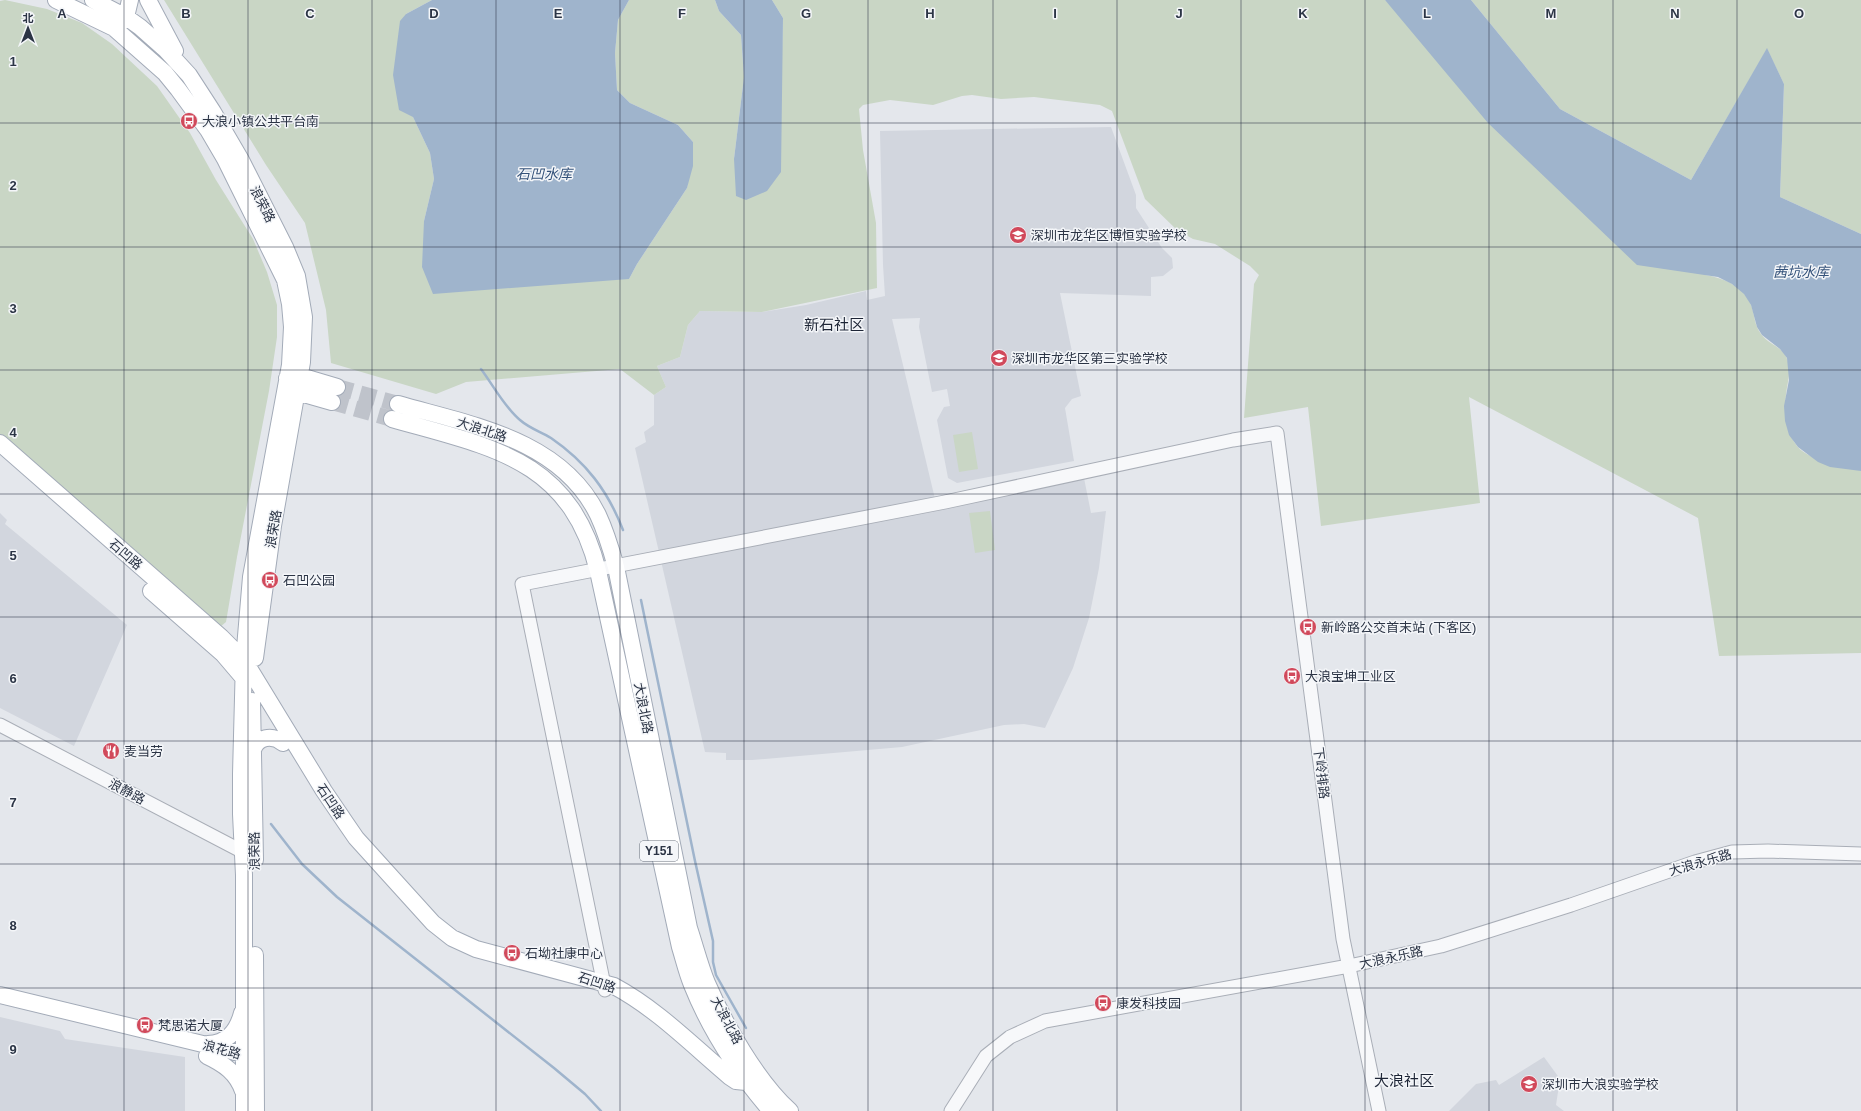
<svg xmlns="http://www.w3.org/2000/svg" width="1861" height="1111" font-family="Helvetica,'Noto Sans SC',sans-serif">
  <style>
    .built { fill: #d2d6de }
    .green { fill: #c9d6c5 }
    .water { fill: #9fb4cc }
    .lines { fill: none; stroke-linecap: round; stroke-linejoin: round }
    .stream { stroke: #9fb4cc; stroke-width: 2.5 }
    .major-tunnel { stroke: #bfc3cb; stroke-width: 16; stroke-dasharray: 16 8; stroke-linecap: butt }
    .minor-casing { stroke: #a9aeb7; stroke-width: 15 }
    .major-casing { stroke: #a3abb8; stroke-width: 18 }
    .minor { stroke: #f7f8fa; stroke-width: 13 }
    .major { stroke: #fff; stroke-width: 16 }
    .grid { fill: none; stroke: #2b3445; stroke-width: 1; stroke-opacity: 0.55 }
    .labels { text-anchor: middle; stroke-width: 3; stroke-linejoin: round; paint-order: stroke }
    .shield { fill: #f4f6f9; stroke: #676e7b; stroke-width: 1 }
    .shield-label { font-size: 12px; font-weight: bold; fill: #2b3445 }
    .poi-label { font-size: 13px; fill: #2b3445; stroke: #f4f6f9; text-anchor: start }
    .street-label { font-size: 13px; fill: #2b3445; stroke: #f4f6f9 }
    .water-label { font-size: 14px; font-style: italic; fill: #34527a; stroke: #f4f6f9 }
    .quarter-label { font-size: 15px; fill: #1d2536; stroke: #f4f6f9 }
    .grid-label { font-size: 13px; text-anchor: middle; font-weight: bold; fill: #2b3445; stroke: #f4f6f9; stroke-width: 3; stroke-linejoin: round; paint-order: stroke }
  </style>
  <rect width="100%" height="100%" fill="#e4e7ec"/>
  <!-- built -->
  <path class="built" d="M1111,127l25,68v13l26,40 10,10 1,10 -10,8 -12,1v19l-91,-3 21,103 -9,3 -7,9 9,53 -117,22 -9,-5 -11,-58 7,-13 6,-1 -3,-17 -15,3 -13,-65 1,-9 -28,1 44,184 147,-30 8,40 15,-2 -7,57 -10,50 -16,50 -28,60 -21,-4 -20,1 -102,22 -150,13h-26v-7l-21,-1 -70,-304 11,-6 -2,-10 10,-7v-30l12,-8 -9,-21 23,-9 8,-32 12,-14 62,1 44,-7 60,-14 1,9 18,-4 -2,-31 -3,-134z
    M0,513l7,7 -2,4 122,101 -53,121 -74,-38z
    M0,1017l60,14 5,8 120,18v54h-185z
    M1544,1057l16,22 -4,26 8,6h-115l27,-27 20,-4 3,5z"/>
  <!-- green -->
  <path class="green" d="M5,0l42,9 35,14 30,21 45,42 33,47 26,47 37,59 14,33 10,33v32l-8,54 -32,166 -11,65 -6,5 -220,-189v-437z
    M164,0h268l-26,14 7,103 17,36 4,26 -10,42 205,58 8,-15 50,-76 6,-46 -15,-17 -48,-22 -13,-13 -2,-37 3,-33 11,-20h86l4,11 22,24 3,42 -10,82 48,-110 1,-31 -11,-18h613l320,275c18,3 39,11 46,30 4,10 3,20 10,29 9,13 26,12 28,33 1,9 -2,18 -3,27 -2,19 -1,36 11,52 15,18 44,14 64,25v182l-142,3 -21,-138 -229,-121 11,106 -159,23 -13,-119 -64,11 10,-134 5,-9 -9,-9 -35,-22 -22,-5 -16,-9 -32,-31 -33,-88 -12,-6 -66,-8 -33,2 -29,-4 -10,1 -29,9 -43,-5 -27,5 -4,4 4,41 13,73 1,65 -115,24 -62,-1 -12,14 -8,32 -23,9 9,21 -12,8 -34,-26 -154,13 -30,12 -105,-31 -5,-53 -21,-87 -39,-58z
    M1471,0h390v234l-81,-37 4,-113 -17,-35 -76,131 -131,-71z
    M972,432l6,37 -19,3 -6,-37z
    M990,511l5,39 -20,3 -6,-40z"/>
  <!-- water -->
  <path class="water" d="M432,0h197l-11,20 -3,33 2,37 13,13 48,22 15,17v24l-6,22 -50,76 -8,15 -196,15 -11,-27 2,-46 10,-42 -4,-26 -17,-36 -14,-7 -6,-35 7,-54 6,-7z
    M715,0h57l11,18 -2,154 -14,19 -21,9 -10,-4 -2,-37 10,-82 -3,-42 -22,-24z
    M1385,0h86l89,109 131,71 76,-132 17,36 -4,113 81,37v237l-31,-4 -12,-5 -20,-15 -9,-12 -4,-14 -1,-15 5,-26 -2,-22 -7,-9 -18,-14 -5,-8 -6,-22 -7,-11 -12,-10 -14,-7 -81,-12 -149,-142z"/>
  <g class="lines">
    <!-- stream -->
    <path class="stream" d="M481,369c12,16 24,39 39,51 9,8 21,12 31,18 35,24 57,53 72,92
      M641,600l54,261 18,80v21l3,13 30,53
      M271,824l31,40 35,33 217,171 31,26 16,17"/>
    <!-- major-tunnel -->
    <path class="major-tunnel" d="M337,387l61,17
      M332,402l60,17"/>
    <!-- minor casing -->
    <g class="minor-casing">
      <path id="minor" d="M0,725l249,130
        M605,990l-83,-406 423,-82 288,-62 44,-7 66,506 36,172
        M951,1111l35,-55 24,-19 35,-16 304,-55 92,-20 130,-41 124,-43 37,-10 36,-1 93,3"/>
    </g>
    <!-- major casing -->
    <g class="major-casing">
      <path id="major" d="M56,0l58,28 51,45 13,16 30,41 17,29 60,121 5,24 2,23 -2,38 -39,212 -7,83 -3,114v40l3,61v236
        M93,0l33,17 14,10 26,23 23,25 24,37 28,48 44,87 12,29 7,41 -2,45 -29,164 -18,132
        M148,0l27,51
        M118,24l8,-7 4,-17
        M332,402l-35,-10 -10,-14 13,-2 37,11
        M398,404c73,21 163,35 200,111 8,17 13,34 18,52l73,361c6,18 11,38 18,55 18,42 50,98 83,128
        M392,419c98,28 178,39 206,152l82,376c4,13 7,26 12,38 18,45 47,89 79,126
        M0,443l221,194 23,23 80,131 21,31 11,16 77,85 19,15 24,11 138,37c43,23 79,60 116,91l6,4 10,1 1,-2
        M151,591l72,63 23,27
        M252,701l3,159
        M253,750c4,-13 19,-16 30,-7
        M255,955l1,156
        M0,995l244,59 9,6
        M208,1044c19,-1 29,-12 34,-31
        M207,1056c17,8 30,17 36,35"/>
    </g>
    <!-- minor -->
    <use href="#minor" class="minor"/>
    <!-- major -->
    <use href="#major" class="major"/>
  </g>
  <!-- grid -->
  <path class="grid" d="M124,0v1111M248,0v1111M372,0v1111M496,0v1111M620,0v1111M744,0v1111M868,0v1111M993,0v1111M1117,0v1111M1241,0v1111M1365,0v1111M1489,0v1111M1613,0v1111M1737,0v1111M0,123h1861M0,247h1861M0,370h1861M0,494h1861M0,617h1861M0,741h1861M0,864h1861M0,988h1861"/>
  <!-- icons -->
  <defs>
    <g id="bus-disc" transform="scale(0.9)"><circle r="9.5" fill="#d1495b" stroke="#f4f6f9"/><path d="M-5-6H5V4H4V6H2V4H-2V6H-4V4H-5ZM-3.5-4V0h7V-4ZM-3.5 1.2v1.5H-2V1.2ZM2 1.2v1.5H3.5V1.2Z" fill="#fff"/></g>
    <g id="school-disc" transform="scale(0.9)"><circle r="9.5" fill="#d1495b" stroke="#f4f6f9"/><path d="M0-5L7-2L0 1L-7-2ZM-4 1L0 2.5L4 1V4Q0 6-4 4Z" fill="#fff"/></g>
    <g id="restaurant-disc" transform="scale(0.9)"><circle r="9.5" fill="#d1495b" stroke="#f4f6f9"/><path d="M-5-6h1v4h1v-4h1v4h1v-4h1v5L-1.5 .5V6h-2V.5L-5-1ZM5-6V6H3V1.5H1.5Q1.5-4 5-6Z" fill="#fff"/></g>
  </defs>
  <g fill-rule="evenodd">
    <use href="#bus-disc" x="189" y="121"/>
    <use href="#school-disc" x="1018" y="235"/>
    <use href="#school-disc" x="999" y="358"/>
    <use href="#bus-disc" x="270" y="580"/>
    <use href="#bus-disc" x="1308" y="627"/>
    <use href="#bus-disc" x="1292" y="676"/>
    <use href="#restaurant-disc" x="111" y="751"/>
    <use href="#bus-disc" x="512" y="953"/>
    <use href="#bus-disc" x="1103" y="1003"/>
    <use href="#bus-disc" x="145" y="1025"/>
    <use href="#school-disc" x="1529" y="1084"/>
  </g>
  <g class="labels">
    <!-- shield labels -->
    <rect class="shield" x="640" y="841" width="38" height="20" rx="3"/>
    <g class="shield-label">
      <text x="659" y="855">Y151</text>
    </g>
    <!-- poi labels -->
    <g class="poi-label">
      <text x="202" y="126">大浪小镇公共平台南</text>
      <text x="1031" y="240">深圳市龙华区博恒实验学校</text>
      <text x="1012" y="363">深圳市龙华区第三实验学校</text>
      <text x="283" y="585">石凹公园</text>
      <text x="1321" y="632">新岭路公交首末站 (下客区)</text>
      <text x="1305" y="681">大浪宝坤工业区</text>
      <text x="124" y="756">麦当劳</text>
      <text x="525" y="958">石坳社康中心</text>
      <text x="1116" y="1008">康发科技园</text>
      <text x="158" y="1030">梵思诺大厦</text>
      <text x="1542" y="1089">深圳市大浪实验学校</text>
    </g>
    <!-- street labels -->
    <g class="street-label">
      <text transform="translate(263 204) rotate(63)" y="5">浪荣路</text>
      <text transform="translate(482 429) rotate(18)" y="5">大浪北路</text>
      <text transform="translate(273 529) rotate(-80)" y="5">浪荣路</text>
      <text transform="translate(126 554) rotate(41)" y="5">石凹路</text>
      <text transform="translate(644 708) rotate(79)" y="5">大浪北路</text>
      <text transform="translate(1322 773) rotate(83)" y="5">下岭排路</text>
      <text transform="translate(127 791) rotate(28)" y="5">浪静路</text>
      <text transform="translate(331 801) rotate(56)" y="5">石凹路</text>
      <text transform="translate(254 851) rotate(-91)" y="5">浪荣路</text>
      <text transform="translate(1700 862) rotate(-16)" y="5">大浪永乐路</text>
      <text transform="translate(1391 957) rotate(-12)" y="5">大浪永乐路</text>
      <text transform="translate(597 982) rotate(18)" y="5">石凹路</text>
      <text transform="translate(727 1020) rotate(62)" y="5">大浪北路</text>
      <text transform="translate(222 1049) rotate(15)" y="5">浪花路</text>
    </g>
    <!-- water labels -->
    <g class="water-label">
      <text x="544" y="179">石凹水库</text>
      <text x="1801" y="277">茜坑水库</text>
    </g>
    <!-- quarter labels -->
    <g class="quarter-label">
      <text x="834" y="330">新石社区</text>
      <text x="1404" y="1086">大浪社区</text>
    </g>
  </g>
  <g class="grid-label">
    <text x="62" y="18">A</text>
    <text x="186" y="18">B</text>
    <text x="310" y="18">C</text>
    <text x="434" y="18">D</text>
    <text x="558" y="18">E</text>
    <text x="682" y="18">F</text>
    <text x="806" y="18">G</text>
    <text x="930" y="18">H</text>
    <text x="1055" y="18">I</text>
    <text x="1179" y="18">J</text>
    <text x="1303" y="18">K</text>
    <text x="1427" y="18">L</text>
    <text x="1551" y="18">M</text>
    <text x="1675" y="18">N</text>
    <text x="1799" y="18">O</text>
    <text x="13" y="66">1</text>
    <text x="13" y="190">2</text>
    <text x="13" y="313">3</text>
    <text x="13" y="437">4</text>
    <text x="13" y="560">5</text>
    <text x="13" y="683">6</text>
    <text x="13" y="807">7</text>
    <text x="13" y="930">8</text>
    <text x="13" y="1054">9</text>
  </g>
  <!-- north arrow -->
  <g transform="translate(28 28)" stroke="#f4f6f9" stroke-width="3" paint-order="stroke">
  <path d="M0-3L7 15L0 10L-7 15Z" fill="#2b3445"/>
  <text y="-6" font-size="11" font-weight="bold" text-anchor="middle" fill="#2b3445">北</text>
  </g>
</svg>
